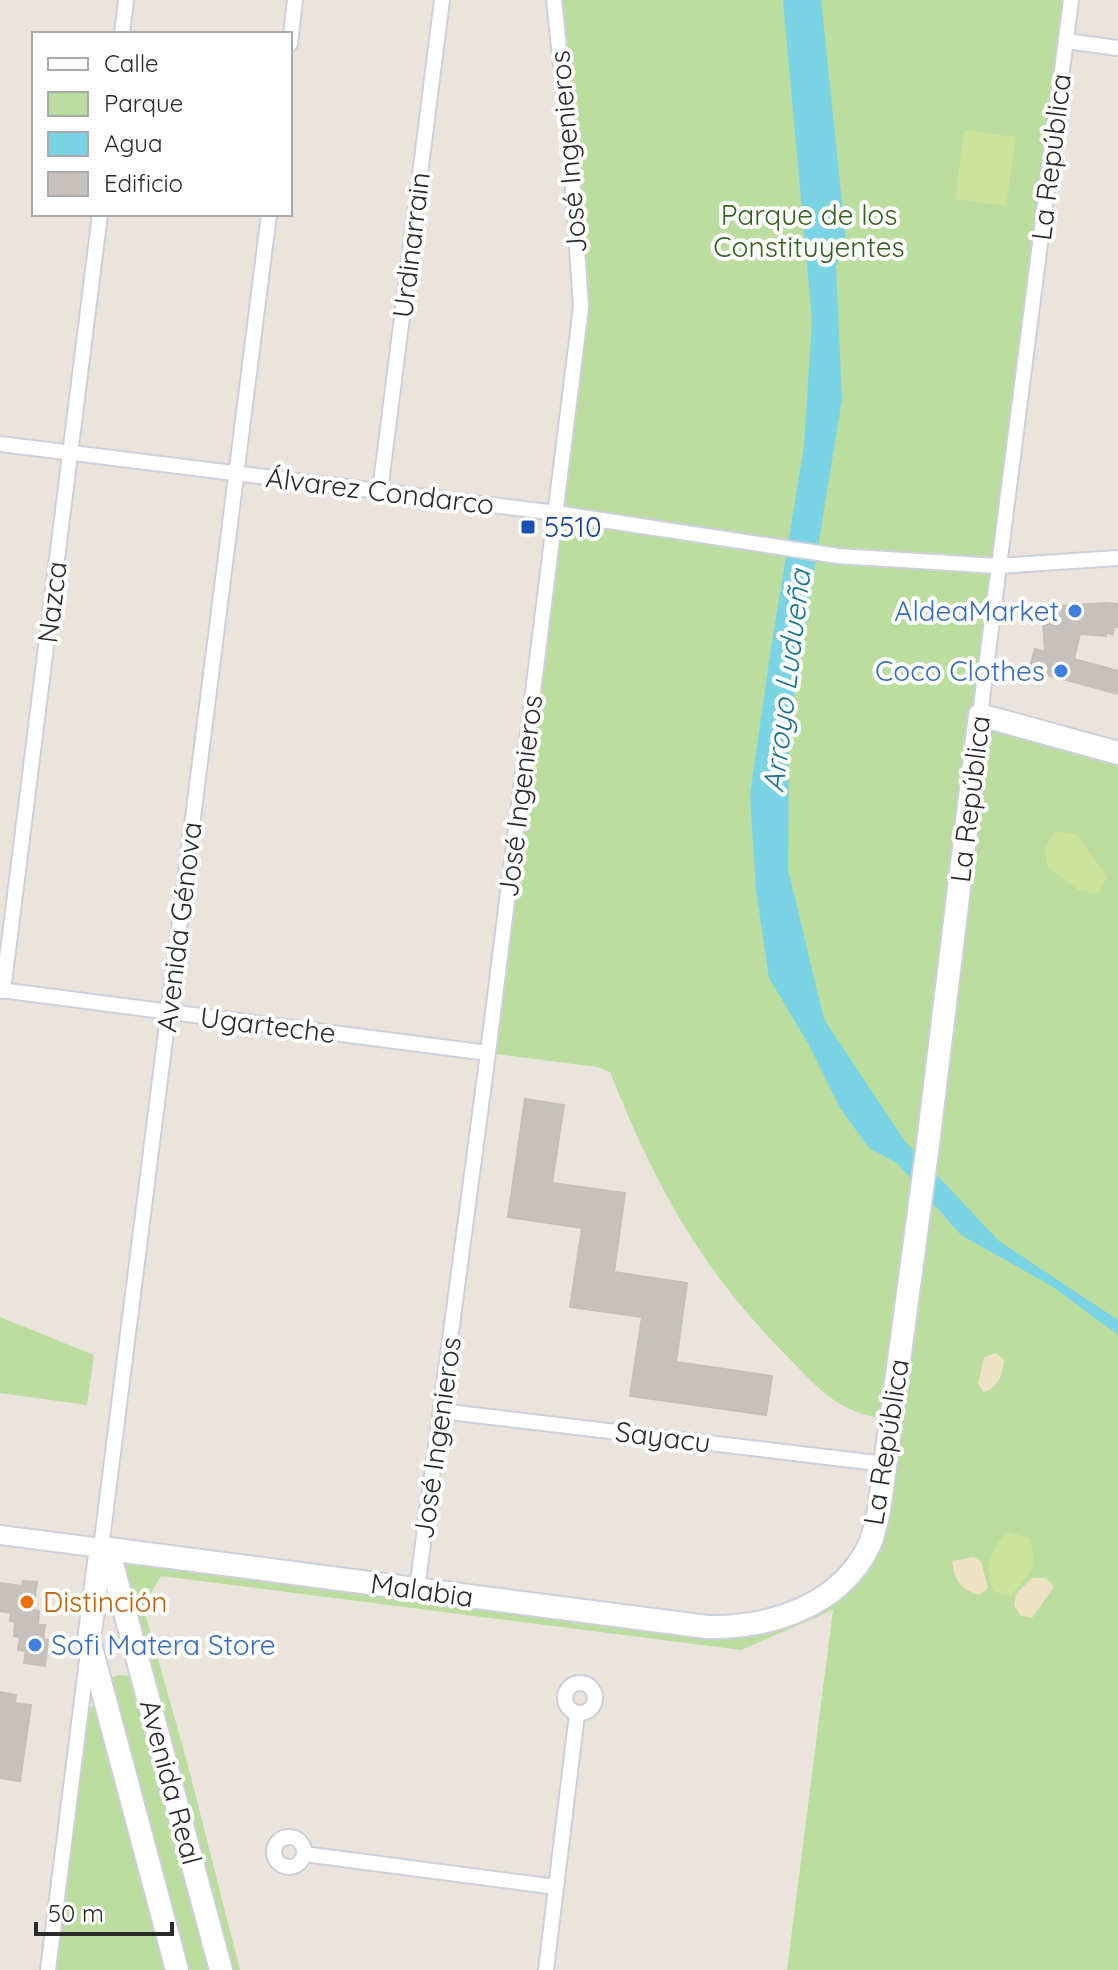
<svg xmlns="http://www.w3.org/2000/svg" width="1118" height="1970" font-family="Quicksand,sans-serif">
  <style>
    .green { fill: #bbdd9f }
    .sand { fill: #ede2c3 }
    .pitch { fill: #cde39b }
    .water { fill: #7ad4e4 }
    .building { fill: #c6c1bd; stroke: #c6bfb7; stroke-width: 2 }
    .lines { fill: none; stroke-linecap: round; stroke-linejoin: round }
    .minor-casing { stroke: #ccd0da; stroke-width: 18 }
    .tertiary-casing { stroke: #ccd0da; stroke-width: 22 }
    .secondary-casing { stroke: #ccd0da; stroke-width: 26 }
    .minor { stroke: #fff; stroke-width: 14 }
    .tertiary { stroke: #fff; stroke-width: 18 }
    .secondary { stroke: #fff; stroke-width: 22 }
    .transit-dot { fill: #1a4fb4; stroke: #fff; stroke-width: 3 }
    .shop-dot { fill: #3f7fe0; stroke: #fff; stroke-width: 3 }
    .food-dot { fill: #e8710a; stroke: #fff; stroke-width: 3 }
    .labels { text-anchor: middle; stroke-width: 8; stroke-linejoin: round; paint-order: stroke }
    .street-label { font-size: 28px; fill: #2a2a2a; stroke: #fff }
    .park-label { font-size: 28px; fill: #356120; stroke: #fff }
    .transit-label { font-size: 28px; fill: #164399; stroke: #fff; text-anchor: start }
    .shop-label { font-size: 28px; fill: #366cbe; stroke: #fff; text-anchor: end }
    .food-label { font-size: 28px; fill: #c56008; stroke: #fff; text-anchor: start }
    .water-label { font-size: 30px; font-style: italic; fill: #19748f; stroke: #fff }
  </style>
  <rect width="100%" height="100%" fill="#ebe4dd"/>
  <!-- green -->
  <path class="green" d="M554,0h517l-91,714 138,39v1217h-331l46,-360 -92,40 -580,-74 -18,30 44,156 53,208h-19l-113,-421 598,78 80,-11 83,-70 22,-126c-55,-7 -73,-32 -110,-70 -83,-85 -127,-168 -171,-278l-13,-5 -109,-14 93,-746z
    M0,1317l94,38 -7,50 -87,-12z
    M119,1675l12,1 84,294h-28l-78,-286 3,-7z
    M92,1706l8,1 69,263h-115l33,-260z"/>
  <!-- sand -->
  <path class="sand" d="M996,1353l8,7c-2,15 -5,27 -20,32l-6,-8 6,-27z
    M973,1557l8,4 7,27 -9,7c-19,-6 -24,-14 -27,-34z
    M1032,1578h14l8,9 -22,31 -11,-2 -7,-10 2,-12z"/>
  <!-- pitch -->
  <path class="pitch" d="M964,130l52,7 -10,69 -51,-7z
    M1056,831l22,4c8,15 20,27 29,42l-9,17 -20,-4 -31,-24 -2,-20z
    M1007,1532l22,6c11,30 -1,37 -19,58l-16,-4c-9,-25 -5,-41 13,-60z"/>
  <!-- water -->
  <path class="water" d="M783,0h38l25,241 -10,25 6,133 -53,327 -1,143 36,150 80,121 95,101 119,79v15l-65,-48 -92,-52 -64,-72 -28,-15 -29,-40 -31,-63 -40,-67 -13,-88 -6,-95 21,-147 33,-202 8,-126z"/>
  <!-- building -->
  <path class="building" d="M1106,603l12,1v23h-4l-1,7 -7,-1v3l-26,-2 -6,25 44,12v23l-89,-24 6,-21 10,3 -3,-45z
    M525,1099l39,6 -12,78 73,10 -11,79 73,11 -11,79 96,14 -6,39 -136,-19 12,-79 -72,-10 12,-79 -74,-11z
    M23,1581l14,1 -4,28 6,1 -1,14h7l-2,14 5,1 -3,26 -21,-3 2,-12 -8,-1 2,-13 -6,-1 1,-14 -5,-1 1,-8 -11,-2v-28l22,3z
    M0,1692l16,3 -1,8 16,2 -11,76 -20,-3z"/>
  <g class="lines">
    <!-- minor casing -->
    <g class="minor-casing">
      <path id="minor" d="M122,34l4,-34
        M1066,41l52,7
        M290,44l5,-44
        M0,444l556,69 282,43 160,10 120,-8
        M380,491l62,-491
        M980,715l91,-715
        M0,990l488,63
        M3,991l97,-777
        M441,1411l444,53
        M101,1548l168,-1334
        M417,1589l71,-536 93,-746 -10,-147 -17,-160
        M565 1698a15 15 0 1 1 30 0a15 15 0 1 1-30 0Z
        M274 1852a15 15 0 1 1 30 0a15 15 0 1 1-30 0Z
        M304,1854l252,33
        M48,1970l40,-318
        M546,1970l31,-256"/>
    </g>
    <!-- tertiary casing -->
    <g class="tertiary-casing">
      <path id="tertiary" d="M0,1535l101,13"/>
    </g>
    <!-- secondary casing -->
    <g class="secondary-casing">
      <path id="secondary" d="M108,1549l113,421
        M177,1970l-88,-330 12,-92 606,79c62,1 132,-20 162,-81 5,-11 7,-24 10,-36l49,-366 52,-429 138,38"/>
    </g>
    <!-- minor -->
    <use href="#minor" class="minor"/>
    <!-- tertiary -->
    <use href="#tertiary" class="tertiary"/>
    <!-- secondary -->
    <use href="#secondary" class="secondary"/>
  </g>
  <!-- markers -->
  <rect class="transit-dot" x="520" y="519" width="16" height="16" rx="4"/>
  <g class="shop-dot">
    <circle cx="1075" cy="611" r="8"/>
    <circle cx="1061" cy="671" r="8"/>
    <circle cx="35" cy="1645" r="8"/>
  </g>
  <circle class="food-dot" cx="27" cy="1602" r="8"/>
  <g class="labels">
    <!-- street labels -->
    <g class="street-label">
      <text transform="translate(568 152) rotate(-95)" y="10">José Ingenieros</text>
      <text transform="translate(1051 157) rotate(-83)" y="10">La República</text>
      <text transform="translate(411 245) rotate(-83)" y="10">Urdinarrain</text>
      <text transform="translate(380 491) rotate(7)" y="10">Álvarez Condarco</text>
      <text transform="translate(52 602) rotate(-83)" y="10">Nazca</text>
      <text transform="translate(520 796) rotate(-83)" y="10">José Ingenieros</text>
      <text transform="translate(970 799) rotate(-83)" y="10">La República</text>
      <text transform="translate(179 927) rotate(-83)" y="10">Avenida Génova</text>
      <text transform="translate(268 1025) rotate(7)" y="10">Ugarteche</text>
      <text transform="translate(663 1437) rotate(7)" y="10">Sayacu</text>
      <text transform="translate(437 1438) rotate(-82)" y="10">José Ingenieros</text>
      <text transform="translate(886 1442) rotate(-81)" y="10">La República</text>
      <text transform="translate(422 1590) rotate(8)" y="10">Malabia</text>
      <text transform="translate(171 1782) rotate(75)" y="10">Avenida Real</text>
    </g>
    <!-- park labels -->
    <g class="park-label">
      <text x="809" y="225">Parque de los<tspan x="809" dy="32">Constituyentes</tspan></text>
    </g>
    <!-- transit labels -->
    <g class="transit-label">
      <text x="544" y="537">5510</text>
    </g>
    <!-- shop labels -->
    <g class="shop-label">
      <text x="1059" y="621">AldeaMarket</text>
      <text x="1045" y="681">Coco Clothes</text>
      <text x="51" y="1655" text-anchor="start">Sofi Matera Store</text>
    </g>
    <!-- food labels -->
    <g class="food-label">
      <text x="43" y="1612">Distinción</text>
    </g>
    <!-- water labels -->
    <g class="water-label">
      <text transform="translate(787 681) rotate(-83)" y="10">Arroyo Ludueña</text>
    </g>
  </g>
  <!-- legend -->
  <rect x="32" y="32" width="260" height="184" fill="#ffffff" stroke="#aaaaaa" stroke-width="2"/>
  <rect x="48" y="58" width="40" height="12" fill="#ffffff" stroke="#aaaaaa" stroke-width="2"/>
  <text x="104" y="72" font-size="24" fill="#2a2a2a">Calle</text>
  <rect x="48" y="92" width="40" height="24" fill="#bbdd9f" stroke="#aaaaaa" stroke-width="2"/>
  <text x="104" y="112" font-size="24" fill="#2a2a2a">Parque</text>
  <rect x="48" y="132" width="40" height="24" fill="#7ad4e4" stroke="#aaaaaa" stroke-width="2"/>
  <text x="104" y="152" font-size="24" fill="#2a2a2a">Agua</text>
  <rect x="48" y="172" width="40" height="24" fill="#c6c1bd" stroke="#aaaaaa" stroke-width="2"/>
  <text x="104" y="192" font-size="24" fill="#2a2a2a">Edificio</text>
  <!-- scale -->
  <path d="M36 1922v12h136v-12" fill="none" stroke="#2a2a2a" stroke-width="4"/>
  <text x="48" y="1922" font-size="24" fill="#2a2a2a" stroke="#ffffff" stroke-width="6" paint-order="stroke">50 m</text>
</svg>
